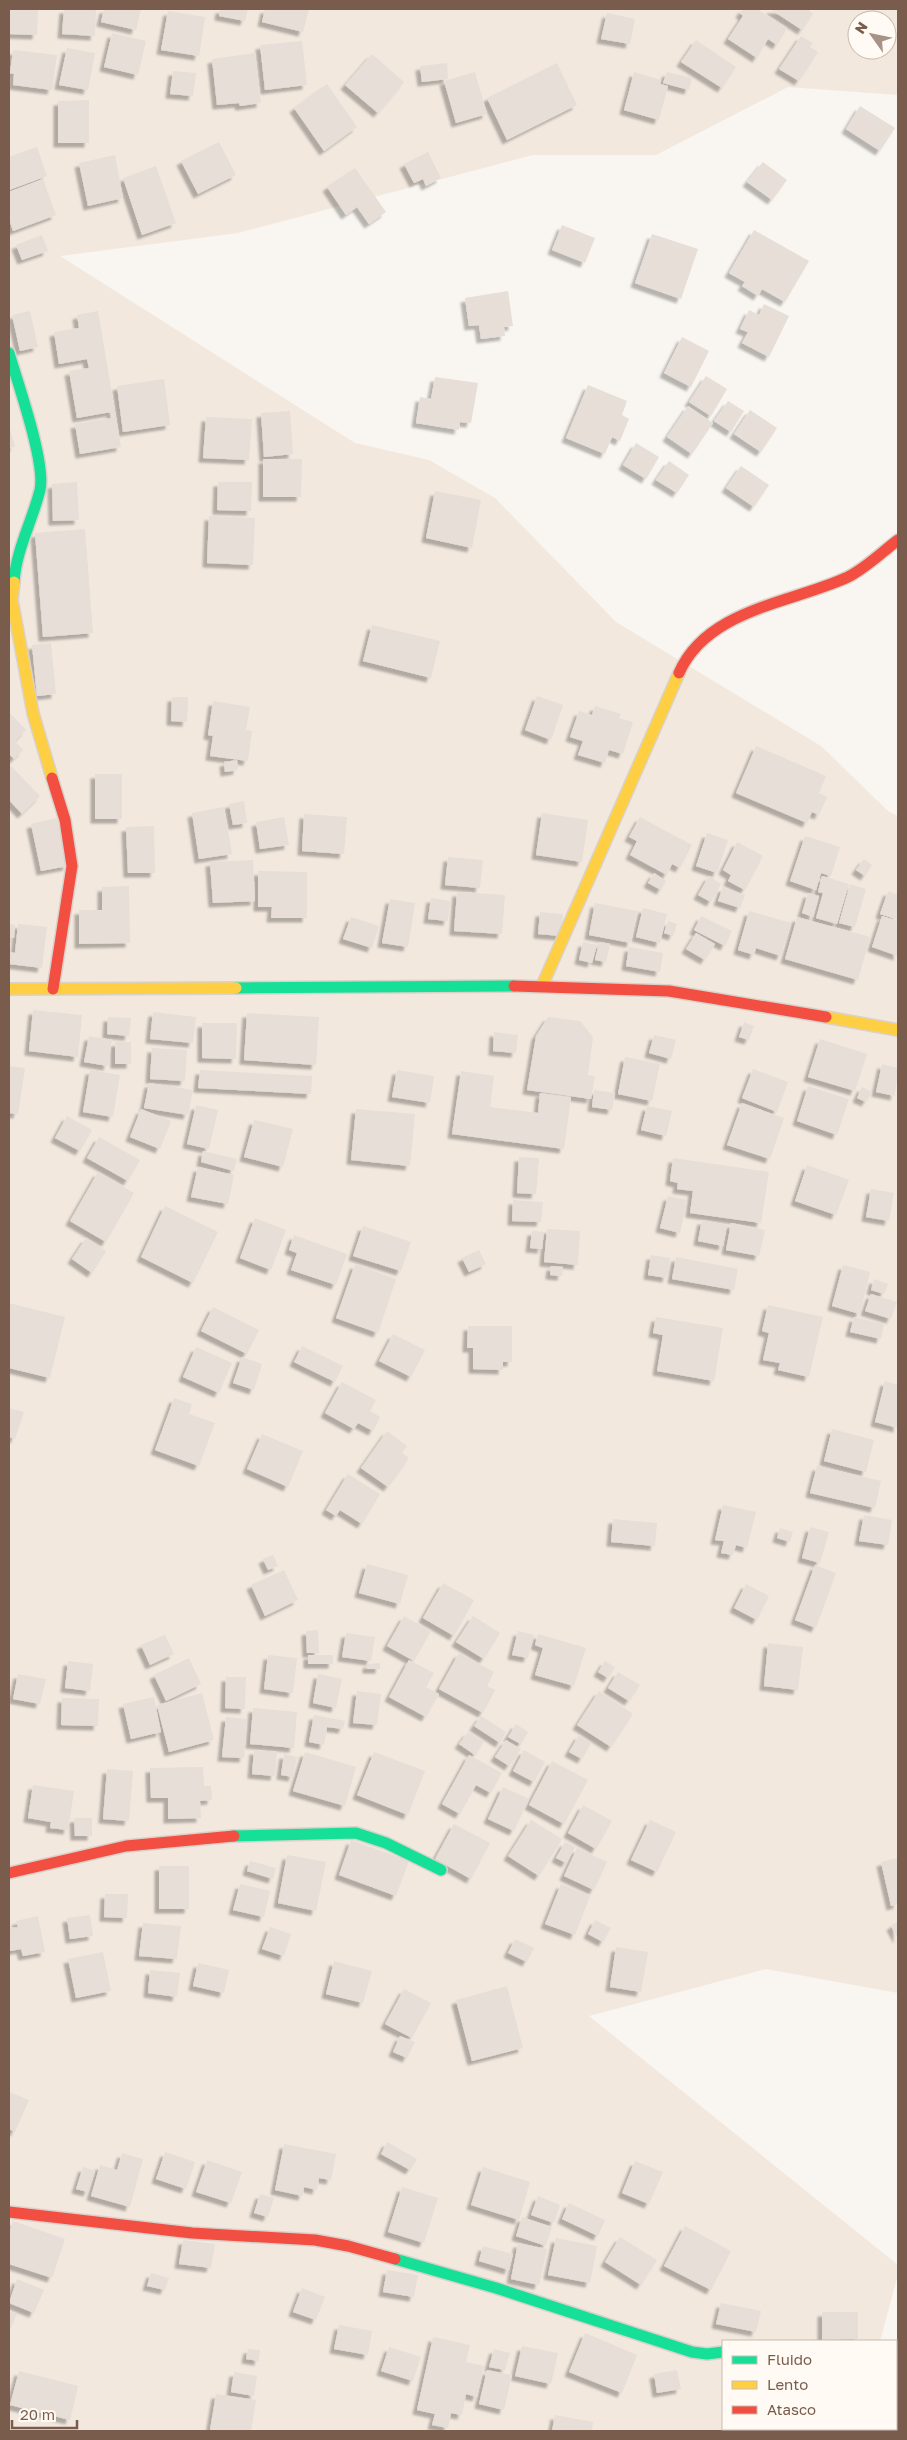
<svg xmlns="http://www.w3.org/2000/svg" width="907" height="2440" font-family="'Golos Text',sans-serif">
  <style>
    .residential { fill: #f2e8de; fill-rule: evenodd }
    .building { fill: #e6ded7; filter: url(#shadow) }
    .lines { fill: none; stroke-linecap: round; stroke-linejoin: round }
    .fast-casing { stroke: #d9d2cb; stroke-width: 14 }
    .slow-casing { stroke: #d9d2cb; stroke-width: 14 }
    .jam-casing { stroke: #d9d2cb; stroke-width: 14 }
    .fast { stroke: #16e098; stroke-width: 11 }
    .slow { stroke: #ffcf43; stroke-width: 11 }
    .jam { stroke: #f24e42; stroke-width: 11 }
  </style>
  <defs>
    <filter id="shadow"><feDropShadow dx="-4.5" dy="4.5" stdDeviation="1" flood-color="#0004"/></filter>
  </defs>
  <rect width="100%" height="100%" fill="#f9f5f0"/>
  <!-- residential -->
  <path class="residential" d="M9,9h889v86l-110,-8 -132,68h-123l-295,78 -178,23 295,187 74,17 66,38 121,124 205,124 68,66 9,4v1177l-132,-24 -177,47 309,249v10l-18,66h-157v88h134l-1,2h-847zM857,20h30v30h-30z"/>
  <!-- building -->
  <path class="building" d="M9,9h29l-1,26 -28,-1z
    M64,9h32l-1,27 -33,-2z
    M104,9h37l-5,21 -35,-8z
    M220,9h28l-3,12 -26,-5z
    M265,9h44l-6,23 -41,-10z
    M743,9h14l30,19 -10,17 -9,-6 -11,19 -29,-19 15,-23 -3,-3z
    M770,9h38l5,5 -11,16z
    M168,11l37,6 -6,39 -38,-6z
    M607,13l28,6 -5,25 -29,-5z
    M112,33l34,8 -8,34 -34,-8z
    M801,36l12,7 -3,4 8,5 -19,29 -20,-12z
    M696,40l40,27 -14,21 -41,-26z
    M302,41l5,44 -42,5 -5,-45z
    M67,48l28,5 -7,37 -29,-5z
    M13,50l44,5 -5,35 -39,-5 1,-11 -4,-1z
    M255,53l6,50 -21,3 -1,-3 -22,2 -5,-46z
    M372,54l32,28 -26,31 -33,-28z
    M447,63l1,16 -26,3 -2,-16z
    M557,63l20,42 -70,35 -20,-42z
    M173,71l23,2 -3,23 -23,-2z
    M475,72l12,42 -31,9 -12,-42z
    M634,72l27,8 -1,4 8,2 -9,34 -35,-10z
    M667,72l25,6 -3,12 -26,-7z
    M327,84l30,43 -33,24 -30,-43z
    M89,100v43h-31v-42z
    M860,106l35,22 -15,23 -34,-22z
    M219,142l17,33 -38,19 -17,-33z
    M37,147l10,29 -38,14v-33z
    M428,152l13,26 -15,8 -3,-7 -9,4 -10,-19z
    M115,155l8,43 -35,8 -9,-43z
    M763,162l24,18 -15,20 -25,-18z
    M156,166l20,57 -34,12 -19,-57z
    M355,168l31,44 -17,12 -12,-17 -11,8 -19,-28z
    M43,179l13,36 -43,16 -4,-12v-27z
    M562,225l33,13 -10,25 -33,-13z
    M754,230l55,31 -24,41 -23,-13 -4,7 -16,-10 3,-4 -16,-9z
    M652,234l46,15 -17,50 -46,-16z
    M42,235l6,16 -26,9 -6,-15z
    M508,291l5,35 -9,1 1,9 -24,3 -2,-14 -10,1 -4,-28z
    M764,304l25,12 -20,41 -27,-14 6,-11 -8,-3 9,-19 10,5z
    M30,311l8,36 -18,4 -8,-36z
    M98,311l23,136 -41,7 -5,-30 37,-6 -1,-6 -34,6 -8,-47 20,-3 -2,-9 -28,5 -5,-32 25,-4 -2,-13z
    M682,337l27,14 -18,36 -27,-14z
    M706,376l21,13 -16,27 -22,-14z
    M435,377l43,6 -7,40 -11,-1 -1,8 -43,-7 4,-26 11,2z
    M164,379l6,46 -47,7 -6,-46z
    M588,385l39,16 -5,14 7,4 -9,22 -8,-4 -7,17 -39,-16z
    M728,401l16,10 -13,21 -17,-11z
    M688,406l25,17 -21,31 -25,-17z
    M750,410l27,18 -16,24 -27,-18z
    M290,411l3,43 -29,3 -3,-44z
    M206,417l46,2 -3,41 -46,-2z
    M9,425l6,22 -6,1z
    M636,443l23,14 -13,22 -23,-14z
    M263,459h39l-1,38h-38z
    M669,461l20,14 -12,18 -21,-13z
    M741,466l28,19 -15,22 -28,-19z
    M77,482l2,38 -26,1 -1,-37z
    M218,482h34l-1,29 -34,-1z
    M435,491l46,9 -9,48 -46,-10z
    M209,516l46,2 -2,47 -46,-2z
    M85,529l8,104 -50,4 -8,-104z
    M372,625l68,16 -9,37 -68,-17z
    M51,643l5,51 -19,2 -5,-51z
    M537,696l26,9 -12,35 -26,-10z
    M172,697h16l-1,25 -16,-1z
    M213,701l37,6 -4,23 6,1 -4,30 -38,-5 3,-20 -5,-1z
    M595,706l26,8 -2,4 14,4 -10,32 -14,-4 -4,13 -27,-8 5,-14 -13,-4 9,-26 13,4z
    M9,712l17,18 -11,11 8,9 -9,9 -5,-5z
    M756,746l70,30 -7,17 8,4 -8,18 -7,-3 -5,11 -71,-30z
    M237,760l1,10 -13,2 -1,-10z
    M11,766l29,30 -18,18 -13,-14v-32z
    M95,774h27v45h-27z
    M244,801l3,22 -14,2 -4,-21z
    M224,807l8,47 -33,5 -7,-46z
    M542,813l46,7 -6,42 -46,-7z
    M304,814l43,3 -3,37 -42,-3z
    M284,817l5,28 -29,4 -4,-27z
    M640,817l52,28 -12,23 -8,-4 -5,11 -37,-20 7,-14 -8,-4z
    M57,818l11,48 -27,5 -10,-47z
    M154,826l1,47h-27l-2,-46z
    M707,833l21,7 -11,33 -21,-7z
    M805,836l35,11 -9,29 -10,-3 -5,17 -26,-9z
    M737,842l26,14 -18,34 -17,-9 3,-6 -8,-5z
    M448,857l35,3 -3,28 -35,-3z
    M864,859l8,6 -7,11 -9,-6z
    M253,860l2,41 -42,2 -3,-41z
    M258,871l49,1v46h-36l1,-11h-14z
    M654,873l12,8 -5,9 -13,-7z
    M709,876l12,8 -10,18 -13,-7z
    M822,876l27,8 -12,40 -21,-6 7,-25 -5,-1z
    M850,884l16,5 -11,38 -16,-4z
    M129,886l1,57 -51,1v-34h23v-23z
    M723,887l22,8 -5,13 -22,-7z
    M888,891l10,4v25l-18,-6z
    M457,892l48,3 -3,39 -48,-3z
    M808,893l11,3 -6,21 -11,-4z
    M431,898l19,3 -2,20 -20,-2z
    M390,899l25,4 -7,44 -26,-4z
    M595,903l42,8 -6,32 -42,-8z
    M643,908l24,6 -7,29 -24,-6z
    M749,911l42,12 -10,33 -25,-8 -2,7 -16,-5z
    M540,912l23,2 -2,22 -23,-2z
    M701,916l31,15 -7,15 -31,-16z
    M882,916l16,5v35l-26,-9z
    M351,917l28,9 -7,22 -29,-9z
    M797,917l73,20 -12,43 -73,-21z
    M668,921l9,3 -4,12 -9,-3z
    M9,924l6,1 -1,13 -5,-1z
    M18,924l29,3 -5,41 -33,-4v-12l6,1z
    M696,933l19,11 -10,16 -19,-11z
    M583,942l14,3 -5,18 -13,-3z
    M599,942l11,2 -4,18 -11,-2z
    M629,947l34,6 -3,19 -34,-6z
    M33,1010l49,5 -4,42 -49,-6z
    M153,1012l43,5 -3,26 -43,-4z
    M247,1013l72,4 -3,48 -72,-5z
    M108,1017l23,1 -2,18 -22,-2z
    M548,1017l32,4 13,16 -5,38 7,1 -4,23 -64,-9 9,-54z
    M744,1022l10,4 -5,14 -10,-3z
    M202,1023h35l-1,36 -34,-1z
    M494,1032l24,3 -2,18 -23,-2z
    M654,1035l22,5 -5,19 -22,-6z
    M89,1036l23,4 -4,26 -24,-4z
    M820,1039l47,15 -12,37 -47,-14z
    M115,1042h16v22h-16z
    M152,1048l35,2 -2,31 -35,-2z
    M625,1057l35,7 -8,37 -34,-7z
    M882,1064l16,4 -3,28 -19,-4z
    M9,1066l16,2 -7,46 -9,-1z
    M753,1069l35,13 -11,30 -35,-14z
    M90,1070l30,5 -7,42 -30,-5z
    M200,1070l112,6 -1,18 -113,-6z
    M397,1070l37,6 -4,27 -38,-6z
    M461,1071l33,5 -4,31 48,6 2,-20 31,4 -7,52 -112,-15z
    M149,1083l44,7 -5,25 -44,-7z
    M808,1086l41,13 -12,36 -40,-14z
    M862,1087l10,5 -6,10 -9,-4z
    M594,1090l21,3 -3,17 -20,-3z
    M742,1103l42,15 -14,41 -43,-14z
    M196,1105l22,5 -9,39 -22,-5z
    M647,1106l25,5 -6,25 -25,-6z
    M141,1109l30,12 -11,28 -30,-12z
    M356,1109l59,5 -5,52 -59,-6z
    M67,1116l25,14 -12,21 -25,-13z
    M254,1120l39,9 -10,38 -39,-10z
    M99,1137l41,23 -12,21 -41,-23z
    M203,1151l34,8 -3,12 -33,-9z
    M519,1157l20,1 -3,36 -19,-1z
    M673,1158l96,14 -8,51 -71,-10 3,-22 -16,-2 1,-6 -8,-2z
    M807,1165l42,15 -13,35 -41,-14z
    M198,1167l36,8 -6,29 -37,-7z
    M98,1172l36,21 -28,49 -36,-21z
    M871,1189l23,4 -5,28 -23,-4z
    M668,1196l19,4 -7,33 -20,-5z
    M513,1200l30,2 -2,20 -29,-1z
    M165,1206l53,26 -25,51 -52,-26z
    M255,1218l31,12 -15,40 -31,-12z
    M702,1220l25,5 -4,21 -25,-5z
    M731,1223l34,7 -6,26 -33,-6z
    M363,1226l48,16 -10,29 -48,-15z
    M547,1229l33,2 -2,34 -34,-3z
    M532,1231l12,1 -2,17 -12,-1z
    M294,1235l53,19 -11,31 -45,-15 6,-17 -8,-3z
    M86,1238l20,13 -14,22 -20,-14z
    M479,1250l7,14 -17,8 -7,-14z
    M651,1255l19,3 -3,20 -19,-3z
    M676,1257l62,12 -4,21 -62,-11z
    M355,1264l41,15 -18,54 -42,-15z
    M843,1265l27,7 -10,42 -28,-8z
    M551,1266l12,1 -1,9 -12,-1z
    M874,1279l14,5 -4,10 -13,-4z
    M871,1294l26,8 -6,17 -26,-8z
    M9,1303l56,14 -15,61 -41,-10z
    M768,1305l55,12 -14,60 -31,-7 2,-7 -17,-3 6,-27 -7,-2z
    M213,1307l46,23 -12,24 -46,-23z
    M656,1317l67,11 -9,53 -57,-10 6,-36 -10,-2z
    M854,1317l30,7 -3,15 -31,-7z
    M468,1326h44v36h-9v8l-30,-1v-21h-6z
    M393,1334l32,16 -14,27 -32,-16z
    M302,1346l41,20 -8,16 -41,-20z
    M196,1347l36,16 -13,30 -36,-16z
    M242,1357l20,7 -8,26 -21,-7z
    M885,1381l13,4v43l-23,-6z
    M342,1382l34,18 -6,11 10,6 -7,14 -15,-8 -4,6 -29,-16z
    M174,1398l18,6 -3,10 26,9 -16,43 -44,-16z
    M9,1408l15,4 -9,27 -6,-2z
    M832,1429l42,11 -8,32 -42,-11z
    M387,1431l20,15 -5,7 7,5 -21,29 -27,-19z
    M262,1434l41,17 -15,36 -41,-18z
    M817,1466l64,15 -6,27 -65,-15z
    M348,1474l32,20 -18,30 -22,-14 -4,6 -10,-6z
    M723,1505l33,7 -9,36 -11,-3 -3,10 -12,-2 3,-12 -9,-1z
    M864,1515l28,5 -4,25 -29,-4z
    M613,1519l44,4 -2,23 -44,-4z
    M810,1527l19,5 -9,31 -18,-5z
    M780,1528l13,4 -3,10 -13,-4z
    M273,1555l5,11 -10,4 -5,-11z
    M367,1564l41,11 -8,29 -41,-11z
    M815,1565l21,8 -20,55 -21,-8z
    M284,1570l14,30 -33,16 -14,-31z
    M443,1583l31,17 -20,36 -31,-18z
    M746,1584l23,12 -12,24 -23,-12z
    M404,1616l27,15 -17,30 -27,-15z
    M473,1616l27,17 -16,26 -28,-17z
    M318,1630l1,23h-12l-1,-22z
    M518,1631l16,4 -6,23 -16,-3z
    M346,1633l29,4 -4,24 -29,-4z
    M538,1634l48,14 -12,38 -39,-11 8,-27 -8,-3z
    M165,1635l9,19 -24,11 -9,-20z
    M768,1643l35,4 -5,43 -34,-4z
    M459,1653l35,19 -7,14 8,4 -12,23 -44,-24z
    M268,1655l29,3 -4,35 -29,-4z
    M308,1655h25v9h-25z
    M189,1658l12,26 -35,17 -12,-26z
    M409,1660l25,13 -8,14 13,7 -13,23 -37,-20z
    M68,1661l25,3 -3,27 -25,-3z
    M605,1661l10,6 -7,11 -10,-6z
    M380,1663v6h-13v-5z
    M618,1672l22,13 -11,16 -21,-13z
    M18,1674l28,5 -6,25 -27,-5z
    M318,1674l24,5 -6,29 -23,-5z
    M226,1677h20l-1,32 -20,-1z
    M357,1691l24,3 -4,31 -24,-2z
    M599,1691l34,23 -22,33 -34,-22z
    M202,1693l12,47 -45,12 -12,-47z
    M154,1697l7,35 -30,7 -8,-35z
    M62,1698l37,1 -1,27 -37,-1z
    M253,1708l44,4 -3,36 -44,-4z
    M314,1715l31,6 -2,8 -16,-2 -3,18 -15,-3z
    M481,1716l25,16 -6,11 -26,-17z
    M226,1717l21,2 -3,39 -22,-1z
    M516,1724l12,8 -7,12 -13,-7z
    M468,1732l16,10 -9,13 -16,-11z
    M579,1735l12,8 -9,16 -13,-7z
    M506,1740l15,9 -12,17 -14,-9z
    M254,1750l23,2 -2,24 -23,-2z
    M524,1750l21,12 -11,20 -21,-11z
    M305,1752l51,15 -11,39 -52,-15z
    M374,1752l51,19 -17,44 -51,-20z
    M284,1754l13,3 -4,20 -12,-2z
    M469,1755l33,18 -11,20 -15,-8 -16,29 -18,-10z
    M552,1761l36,19 -24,44 -35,-19z
    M203,1767l1,19h7l1,14 -12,1 1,17 -33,1v-21h-17l-1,-30z
    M107,1769l26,2 -4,50 -26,-2z
    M33,1785l41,6 -6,39 -18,-2 1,-6 -23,-4z
    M503,1787l26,12 -15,32 -26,-12z
    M583,1805l29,16 -16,28 -28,-16z
    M74,1818h18v18h-17z
    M531,1820l31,19 -23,37 -31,-20z
    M650,1820l26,12 -19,40 -26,-12z
    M454,1824l36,19 -19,36 -36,-20z
    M351,1840l58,21 -13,35 -57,-21z
    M565,1842l10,5 -9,16 -10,-5z
    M577,1848l30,14 -13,28 -30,-14z
    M287,1855l39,7 -10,49 -38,-8z
    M898,1858v46l-7,2 -10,-44z
    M250,1861l26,7 -3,11 -26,-8z
    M159,1866h30v43h-30z
    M240,1884l30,7 -6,26 -31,-7z
    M561,1884l29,12 -15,39 -30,-11z
    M105,1894h23l-1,24 -23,-1z
    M90,1915l3,21 -23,3 -3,-21z
    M38,1916l7,36 -22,4 -2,-7 -11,2 -1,-23 9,-1 -2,-6z
    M595,1920l16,8 -8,14 -15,-8z
    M898,1921v18l-7,-13z
    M143,1923l38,3 -4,33 -38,-3z
    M270,1927l21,7 -7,22 -22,-7z
    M515,1939l19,9 -7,14 -19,-9z
    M616,1947l32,5 -7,40 -31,-5z
    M103,1952l8,39 -35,7 -8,-39z
    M334,1961l38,10 -9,32 -37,-9z
    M198,1963l31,7 -5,23 -31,-7z
    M150,1970l30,3 -3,24 -29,-4z
    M507,1986l16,62 -51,13 -16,-61z
    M404,1989l27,14 -19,35 -27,-14z
    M400,2036l15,6 -8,16 -14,-6z
    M9,2092l20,8 -14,32 -6,-3z
    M387,2142l30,17 -7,11 -29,-16z
    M284,2144l52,10 -5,26 -12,-2 -2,12 -13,-3 -1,9 -28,-6z
    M165,2152l30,10 -9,27 -30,-10z
    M122,2153l21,6 -13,48 -39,-11 9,-31 17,5z
    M207,2160l35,12 -11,31 -35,-11z
    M635,2161l28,11 -14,32 -27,-11z
    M83,2167l12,4 -7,21 -12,-3z
    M483,2167l47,15 -11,38 -48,-15z
    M402,2187l36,11 -14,45 -36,-11z
    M260,2194l14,4 -6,19 -14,-4z
    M538,2196l22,9 -6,18 -23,-8z
    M569,2203l36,17 -7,16 -36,-17z
    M522,2217l30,10 -6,19 -30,-10z
    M13,2221l52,18 -13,39 -43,-14v-31z
    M685,2226l46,25 -20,39 -47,-24z
    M620,2237l37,23 -16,25 -36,-23z
    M556,2238l41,8 -7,37 -42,-8z
    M183,2240l32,4 -4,24 -32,-4z
    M518,2243l29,6 -8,36 -28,-6z
    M483,2246l30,8 -4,16 -30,-9z
    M387,2270l31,5 -4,22 -31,-5z
    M151,2273l18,5 -4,12 -18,-4z
    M17,2279l27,11 -10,23 -25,-10z
    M302,2288l23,9 -9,23 -23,-8z
    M721,2303l40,8 -5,21 -40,-8z
    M9,2311l8,3 -8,18z
    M822,2312h36v27l-36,1z
    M339,2325l33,6 -4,24 -34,-6z
    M585,2333l52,22 -15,38 -53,-21z
    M433,2337l37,8 -4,17 18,4 -7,31 -11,-3 -4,21 -11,-2 -3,15 -16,-3 3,-11 -18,-4z
    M522,2346l36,7 -7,31 -36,-8z
    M389,2347l32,10 -8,24 -32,-10z
    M248,2349l12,1 -1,11 -13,-2z
    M494,2349l16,4 -5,17 -16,-3z
    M487,2370l25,5 -8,35 -25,-6z
    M677,2370l4,19 -24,4 -3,-19z
    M19,2371l59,15 -8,34 -60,-15z
    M234,2372l23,4 -3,20 -23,-4z
    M216,2394l40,6 -5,31 -41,-1z
    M555,2415l38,7 -1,9h-40z"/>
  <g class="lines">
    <!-- fast casing -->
    <g class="fast-casing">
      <path id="fast" d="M9,353c9,31 37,110 31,137 -8,32 -24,60 -26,92
        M236,988l278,-2
        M234,1836l122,-3 30,10 55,27
        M395,2259l101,29 196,64 15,2 16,-2"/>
    </g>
    <!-- slow casing -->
    <g class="slow-casing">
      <path id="slow" d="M14,582l-2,18 21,113 19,65
        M542,986l137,-313
        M9,989l227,-1
        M826,1017l72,13"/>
    </g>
    <!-- jam casing -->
    <g class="jam-casing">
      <path id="jam" d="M679,673c28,-64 113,-70 169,-96 18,-9 34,-25 50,-37
        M52,778l13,42 7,46 -19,123
        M514,986l155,5 157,26
        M9,1873l117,-27 108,-10
        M9,2212l183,21 123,7 33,6 47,13"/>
    </g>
    <!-- fast -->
    <use href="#fast" class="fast"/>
    <!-- slow -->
    <use href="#slow" class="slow"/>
    <!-- jam -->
    <use href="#jam" class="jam"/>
  </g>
  <!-- border -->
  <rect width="907" height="2440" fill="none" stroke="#7a5c4d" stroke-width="20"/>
  <!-- legend -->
  <rect x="722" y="2340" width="175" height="90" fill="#fffaf3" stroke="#cabbb1"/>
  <rect x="732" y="2356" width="25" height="8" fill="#16e098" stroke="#cabbb1"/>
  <text x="767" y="2365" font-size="15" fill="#7a5c4d">Fluido</text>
  <rect x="732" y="2381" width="25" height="8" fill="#ffcf43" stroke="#cabbb1"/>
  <text x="767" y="2390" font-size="15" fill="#7a5c4d">Lento</text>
  <rect x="732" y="2406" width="25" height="8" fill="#f24e42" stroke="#cabbb1"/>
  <text x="767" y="2415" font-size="15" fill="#7a5c4d">Atasco</text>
  <!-- north arrow -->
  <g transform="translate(872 35) rotate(303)"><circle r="24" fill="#fffaf3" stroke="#cabbb1"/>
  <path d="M0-4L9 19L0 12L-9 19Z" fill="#a69286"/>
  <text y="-8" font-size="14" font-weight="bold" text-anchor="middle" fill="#7a5c4d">N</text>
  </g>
  <!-- scale -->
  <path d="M12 2420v8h65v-8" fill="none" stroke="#7a5c4d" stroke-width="2.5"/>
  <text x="20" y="2420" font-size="15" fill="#7a5c4d" stroke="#fffaf3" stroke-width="4" paint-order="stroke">20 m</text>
</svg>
